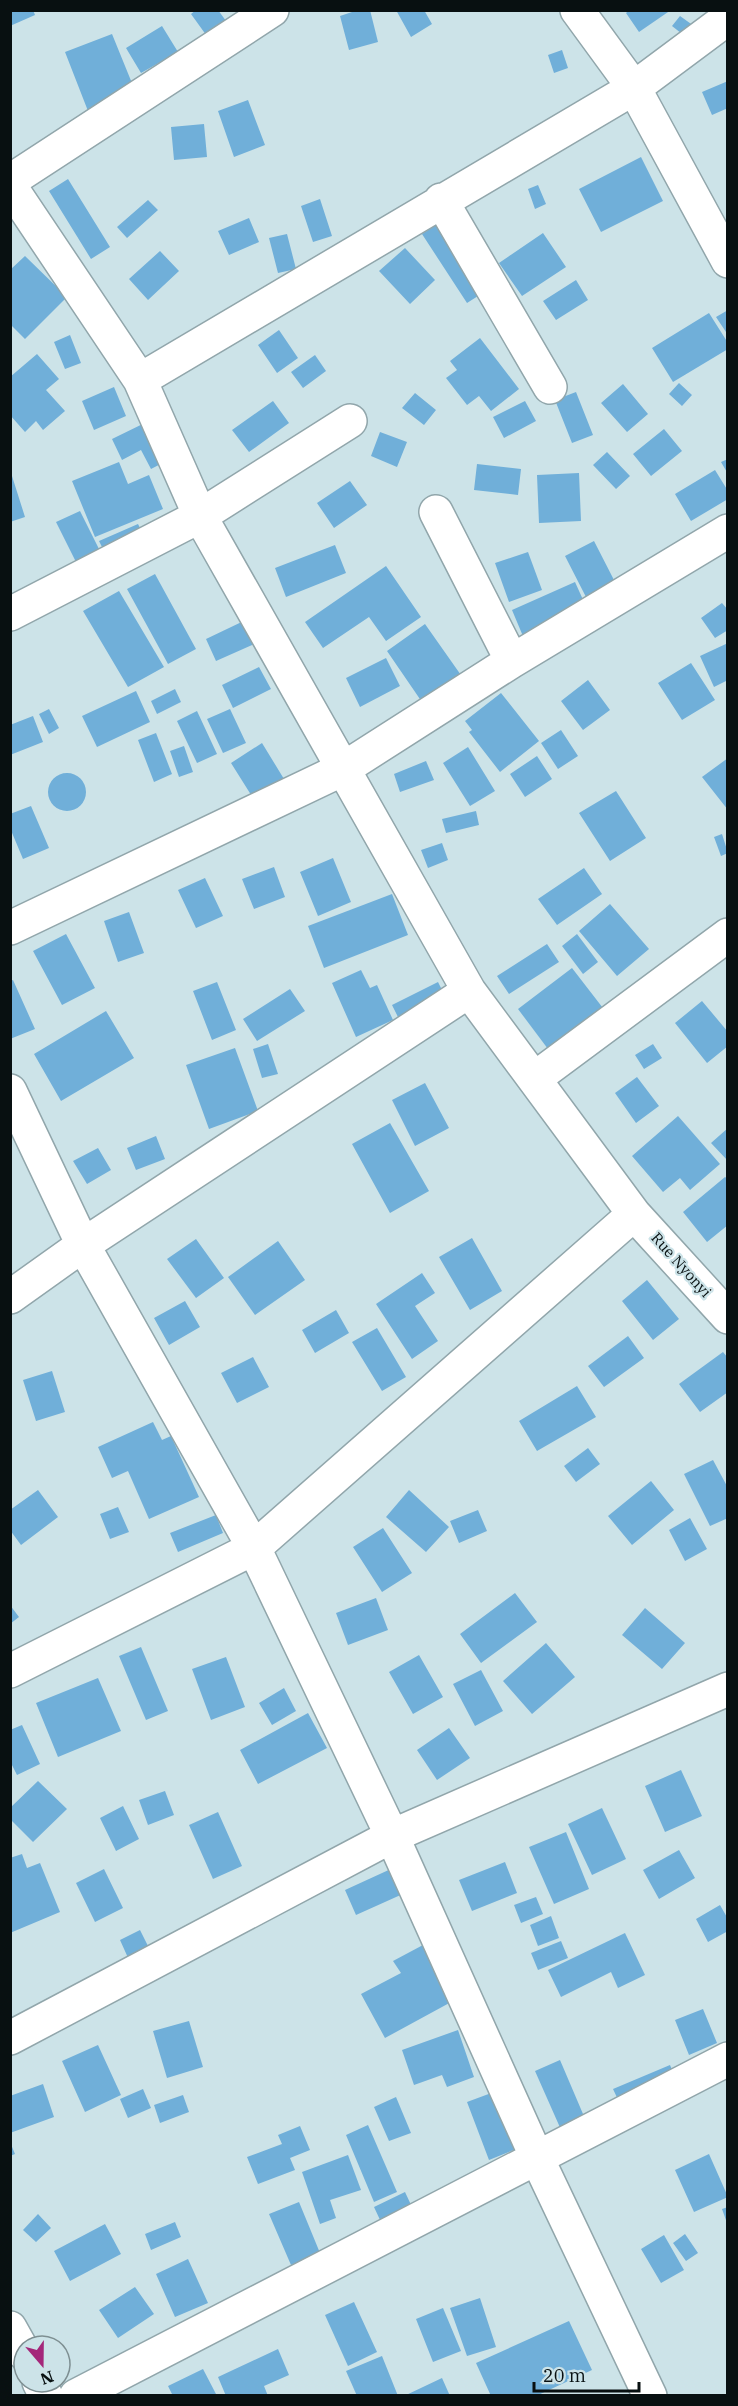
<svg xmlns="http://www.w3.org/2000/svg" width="738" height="2406" font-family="'IBM Plex Serif',serif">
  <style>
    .building { fill: #70afd9 }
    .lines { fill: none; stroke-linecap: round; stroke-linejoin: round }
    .minor-casing { stroke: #91a6ab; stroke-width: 36 }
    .minor { stroke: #fff; stroke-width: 33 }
    .labels { text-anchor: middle; stroke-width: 4.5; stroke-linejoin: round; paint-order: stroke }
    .street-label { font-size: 15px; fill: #081011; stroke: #cce3e8 }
  </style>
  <rect width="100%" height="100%" fill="#cce3e8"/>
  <!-- building -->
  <path class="building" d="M10,10h23l2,5 -25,11z
    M196,10h22l11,15 -20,14 -18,-25z
    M358,10h12l8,32 -29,8 -9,-34z
    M396,10h28l8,14 -21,13z
    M629,10h42l-32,22 -13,-19z
    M680,16l14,10 -8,11 -14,-11z
    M162,26l16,26 -37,21 -15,-25z
    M112,34l24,59 -48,18 -23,-59z
    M562,50l6,18 -14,5 -6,-18z
    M728,81v27l-16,7 -10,-23z
    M248,100l17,45 -31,12 -16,-46z
    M204,124l3,33 -33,3 -3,-33z
    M641,157l22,44 -62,31 -22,-43z
    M68,179l42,68 -19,12 -42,-68z
    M538,185l8,19 -11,5 -7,-20z
    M320,199l12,37 -19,6 -12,-36z
    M148,200l10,10 -31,28 -10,-11z
    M249,218l10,24 -30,13 -11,-24z
    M444,220l45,69 -22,14 -45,-69z
    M543,233l23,34 -44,29 -23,-33z
    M287,234l9,35 -18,4 -9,-35z
    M405,248l30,32 -25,24 -31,-33z
    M160,251l19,20 -31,29 -19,-21z
    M25,256l42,41 -42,42 -15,-15v-54z
    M576,280l12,20 -32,20 -13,-19z
    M728,310v25l-12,-18z
    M709,313l19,30v6l-55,33 -21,-34z
    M279,330l19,28 -21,15 -19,-28z
    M70,335l11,28 -16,6 -11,-27z
    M480,338l39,51 -28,22 -12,-15 -12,9 -21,-27 11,-8 -7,-9z
    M37,354l22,25 -13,11 19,21 -22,19 -7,-9 -11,11 -15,-17v-38z
    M315,355l11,16 -23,17 -12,-16z
    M679,383l13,12 -10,11 -13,-12z
    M623,384l25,30 -21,18 -26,-29z
    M114,387l12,29 -32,14 -12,-29z
    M576,392l17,43 -21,8 -17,-43z
    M415,393l21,17 -12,15 -22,-17z
    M273,401l16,22 -40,29 -17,-22z
    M525,401l11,20 -32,17 -11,-21z
    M157,417l19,39 -25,13 -10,-19 -19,10 -10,-21z
    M664,429l18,22 -31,25 -18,-22z
    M380,432l27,10 -10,25 -26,-11z
    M607,452l23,24 -14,13 -23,-24z
    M728,459v15l-7,-12z
    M119,462l9,22 21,-9 14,34 -68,28 -23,-56z
    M477,464l44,5 -3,26 -44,-5z
    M715,470l13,21v8l-37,22 -16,-27z
    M579,473l2,48 -42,2 -2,-48z
    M12,476l13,41 -15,5v-45z
    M350,481l17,24 -33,23 -17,-25z
    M80,511l21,42 -24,11 -21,-42z
    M138,524l8,16 -39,17 -8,-16z
    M594,541l21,41 -29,15 -21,-41z
    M335,545l11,28 -60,24 -11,-29z
    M528,552l14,38 -33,12 -14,-39z
    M386,566l35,51 -35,24 -17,-24 -46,31 -18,-26z
    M155,574l41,75 -28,15 -41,-75z
    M575,582l14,31 -64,28 -13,-31z
    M119,591l45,76 -36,20 -45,-76z
    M722,603l6,7v20l-13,8 -14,-20z
    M250,618l11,23 -45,20 -10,-22z
    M425,624l38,54 -39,27 -37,-54z
    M728,643v37l-14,7 -14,-31z
    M386,658l14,28 -40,21 -14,-29z
    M691,663l24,37 -33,20 -24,-37z
    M259,667l12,22 -38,19 -11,-23z
    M588,680l22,30 -27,20 -22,-29z
    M175,689l6,13 -24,12 -6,-13z
    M136,691l14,31 -53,25 -15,-31z
    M501,693l38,48 -39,31 -31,-40 3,-2 -7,-9z
    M49,709l10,19 -10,6 -10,-20z
    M230,709l16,34 -23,10 -16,-34z
    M197,711l20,43 -20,9 -20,-42z
    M33,716l10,26 -33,13v-30z
    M561,730l17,26 -20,13 -17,-26z
    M156,733l16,41 -18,8 -16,-42z
    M262,743l22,36 -31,19 -22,-35z
    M184,746l9,26 -14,5 -9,-26z
    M468,747l27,44 -25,15 -27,-43z
    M537,756l15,23 -27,18 -15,-23z
    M728,758v52l-26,-33z
    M426,761l8,19 -34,12 -6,-18z
    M48 792a19 19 0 1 1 38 0a19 19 0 1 1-38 0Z
    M616,791l30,47 -36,23 -31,-48z
    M31,806l18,42 -26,11 -13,-31v-14z
    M476,811l3,14 -33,8 -4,-14z
    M722,834l6,19 -7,3 -7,-19z
    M442,843l6,17 -20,8 -7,-18z
    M333,858l18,44 -33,14 -18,-44z
    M274,867l11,30 -31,12 -12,-30z
    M584,868l18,26 -45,31 -19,-26z
    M205,878l18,38 -27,12 -18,-38z
    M392,894l16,41 -84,33 -16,-42z
    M610,904l39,45 -32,27 -38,-45z
    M129,912l15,41 -26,9 -14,-41z
    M66,934l29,54 -33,17 -29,-54z
    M577,934l21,28 -15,12 -21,-28z
    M547,944l12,18 -50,32 -12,-18z
    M572,968l34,44 -55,41 -33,-44z
    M361,970l9,18 7,-3 16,35 -37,17 -24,-54z
    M13,980l22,49 -25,10v-58z
    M217,982l19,48 -24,10 -19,-49z
    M438,982l11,22 -46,23 -11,-22z
    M290,989l15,22 -48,30 -14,-22z
    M702,1001l26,31v14l-21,17 -32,-40z
    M106,1011l28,47 -73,43 -27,-47z
    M268,1044l10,30 -16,4 -9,-29z
    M653,1044l9,14 -18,11 -9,-14z
    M235,1048l23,63 -49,18 -23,-64z
    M637,1077l22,29 -23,17 -21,-30z
    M425,1083l24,45 -34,18 -23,-46z
    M678,1116l42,48 -30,26 -10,-12 -17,14 -31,-36z
    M390,1123l39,68 -39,22 -38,-69z
    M728,1128v33l-17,-18z
    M156,1136l9,23 -29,11 -9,-22z
    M98,1148l13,22 -24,14 -14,-23z
    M725,1177l3,2v46l-21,17 -24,-30z
    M472,1238l30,53 -32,19 -31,-53z
    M196,1239l28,39 -28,20 -29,-39z
    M278,1241l27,39 -50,35 -27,-38z
    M422,1273l13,20 -20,13 23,35 -26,18 -36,-55z
    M647,1280l32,39 -26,21 -31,-39z
    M185,1301l15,26 -31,18 -15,-27z
    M336,1310l13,23 -34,20 -13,-23z
    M377,1328l29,49 -24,14 -30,-49z
    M628,1336l16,22 -40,29 -16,-21z
    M723,1352l5,6v34l-28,20 -21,-28z
    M253,1357l16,30 -32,16 -16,-30z
    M52,1371l13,41 -29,9 -13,-41z
    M577,1386l19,31 -59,34 -18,-30z
    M153,1422l9,18 9,-4 28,61 -50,22 -21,-48 -16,7 -14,-31z
    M588,1448l12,16 -24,18 -12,-16z
    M713,1460l15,28v30l-18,8 -26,-52z
    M651,1481l23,29 -42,35 -24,-29z
    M38,1490l20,27 -37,28 -11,-15v-20z
    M409,1490l40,37 -23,25 -40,-35z
    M118,1507l11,25 -19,7 -10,-25z
    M478,1510l9,21 -28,12 -9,-22z
    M216,1515l7,18 -45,19 -8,-19z
    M690,1518l17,31 -22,12 -16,-31z
    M383,1528l29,45 -30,19 -29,-45z
    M515,1593l22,29 -56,41 -21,-29z
    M376,1598l12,32 -40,15 -12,-32z
    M10,1605l9,12 -9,7z
    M645,1608l40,35 -23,26 -40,-34z
    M546,1643l29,34 -43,37 -29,-33z
    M141,1647l27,64 -22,9 -27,-64z
    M419,1655l24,42 -30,17 -24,-42z
    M226,1657l19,50 -34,13 -19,-51z
    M481,1670l22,41 -28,15 -22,-42z
    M98,1678l23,53 -63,26 -22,-54z
    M284,1688l12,23 -24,14 -13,-22z
    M308,1713l19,35 -69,36 -18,-34z
    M22,1725l18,39 -23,11 -7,-14v-31z
    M449,1728l21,30 -33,22 -20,-30z
    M681,1770l21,46 -37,16 -20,-46z
    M38,1781l29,28 -34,33 -23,-23v-11z
    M165,1791l9,24 -26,10 -9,-25z
    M123,1806l16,33 -23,12 -16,-33z
    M602,1808l24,51 -34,16 -24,-51z
    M218,1812l24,54 -29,13 -24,-54z
    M566,1832l23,57 -35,15 -25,-57z
    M679,1850l16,28 -36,21 -16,-29z
    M22,1854l5,14 13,-5 20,49 -50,21v-75z
    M505,1862l12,31 -45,18 -13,-31z
    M393,1868l12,25 -49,22 -11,-25z
    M104,1869l19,39 -28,14 -19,-39z
    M536,1897l7,17 -22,9 -7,-18z
    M720,1905l8,14v12l-20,11 -12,-23z
    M551,1916l8,22 -21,8 -8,-21z
    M140,1930l10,20 -21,10 -9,-20z
    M625,1933l20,42 -27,13 -7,-16 -50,25 -13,-27z
    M561,1941l7,17 -30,12 -7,-17z
    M423,1945l30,56 -68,37 -24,-44 40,-21 -8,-12z
    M703,2009l14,34 -28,12 -14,-35z
    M189,2021l14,46 -36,11 -14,-47z
    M458,2030l16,47 -27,10 -5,-12 -28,10 -12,-35z
    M98,2045l23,50 -36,17 -23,-51z
    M560,2060l26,61 -24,11 -27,-61z
    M670,2065l8,19 -56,24 -9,-19z
    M43,2084l11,33 -44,16v-37z
    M143,2089l8,19 -23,10 -8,-19z
    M494,2092l22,57 -27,11 -22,-58z
    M183,2095l6,17 -29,11 -6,-18z
    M396,2097l15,36 -22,8 -15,-34z
    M368,2125l29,67 -23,10 -28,-67z
    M300,2126l10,24 -20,8 5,12 -37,14 -11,-27 35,-13 -4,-9z
    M10,2142l5,12 -5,2z
    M709,2154l19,43 -34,15 -19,-42z
    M348,2155l13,35 -31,10 6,18 -16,6 -18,-52z
    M405,2192l7,15 -31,15 -7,-15z
    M299,2202l21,51 -29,12 -22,-51z
    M728,2207v16h-1l-5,-14z
    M38,2214l13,14 -15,14 -13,-12z
    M175,2222l6,15 -30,13 -6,-16z
    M105,2224l16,30 -51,27 -16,-30z
    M685,2234l13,19 -12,8 -13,-18z
    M664,2235l20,35 -23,13 -20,-34z
    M188,2259l20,44 -33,14 -19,-43z
    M135,2287l19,27 -36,24 -19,-28z
    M480,2298l16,49 -29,9 -17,-48z
    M354,2302l23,50 -29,14 -23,-51z
    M443,2308l18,43 -28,11 -17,-43z
    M569,2321l23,49 -56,26h-45l-15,-33z
    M278,2349l11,26 -25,11 4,10h-42l-8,-19z
    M382,2356l16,40h-41l-11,-25z
    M203,2369l13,25 -4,2h-39l-5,-10z
    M442,2378l8,18h-46z"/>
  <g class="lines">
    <!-- minor casing -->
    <g class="minor-casing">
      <path id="minor" d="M577,10l57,78 94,173
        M10,181l262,-171
        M10,186l130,194 60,136 269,475 165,223 94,103
        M441,200l109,187
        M140,380l494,-292 94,-70
        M436,512l76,149
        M10,614l190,-98 150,-95
        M10,928l333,-159 169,-108 216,-130
        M534,1079l194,-144
        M10,1091l73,154 171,303 138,288 145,322 113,238
        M10,1297l73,-52 386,-254
        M10,1671l244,-123 380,-334
        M10,2038l382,-202 336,-147
        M10,2328l14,25
        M39,2382l7,14
        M76,2396l652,-337"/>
    </g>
    <!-- minor -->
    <use href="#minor" class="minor"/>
  </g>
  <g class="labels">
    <!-- street labels -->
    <g class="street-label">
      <text transform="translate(681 1265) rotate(48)" y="5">Rue Nyonyi</text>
    </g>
  </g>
  <!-- border -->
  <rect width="738" height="2406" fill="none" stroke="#081011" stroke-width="24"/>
  <!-- north arrow -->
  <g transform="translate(42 2364) rotate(160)"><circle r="28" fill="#cce3e8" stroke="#7e8f92" stroke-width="1.5"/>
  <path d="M0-4.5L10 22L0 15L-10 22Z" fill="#a4277a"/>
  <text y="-9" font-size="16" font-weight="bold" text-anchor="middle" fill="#081011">N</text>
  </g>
  <!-- scale -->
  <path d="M534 2382v9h105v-9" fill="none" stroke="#081011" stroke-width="3"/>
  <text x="543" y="2382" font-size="18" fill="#081011" stroke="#cce3e8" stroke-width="4.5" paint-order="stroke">20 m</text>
</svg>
